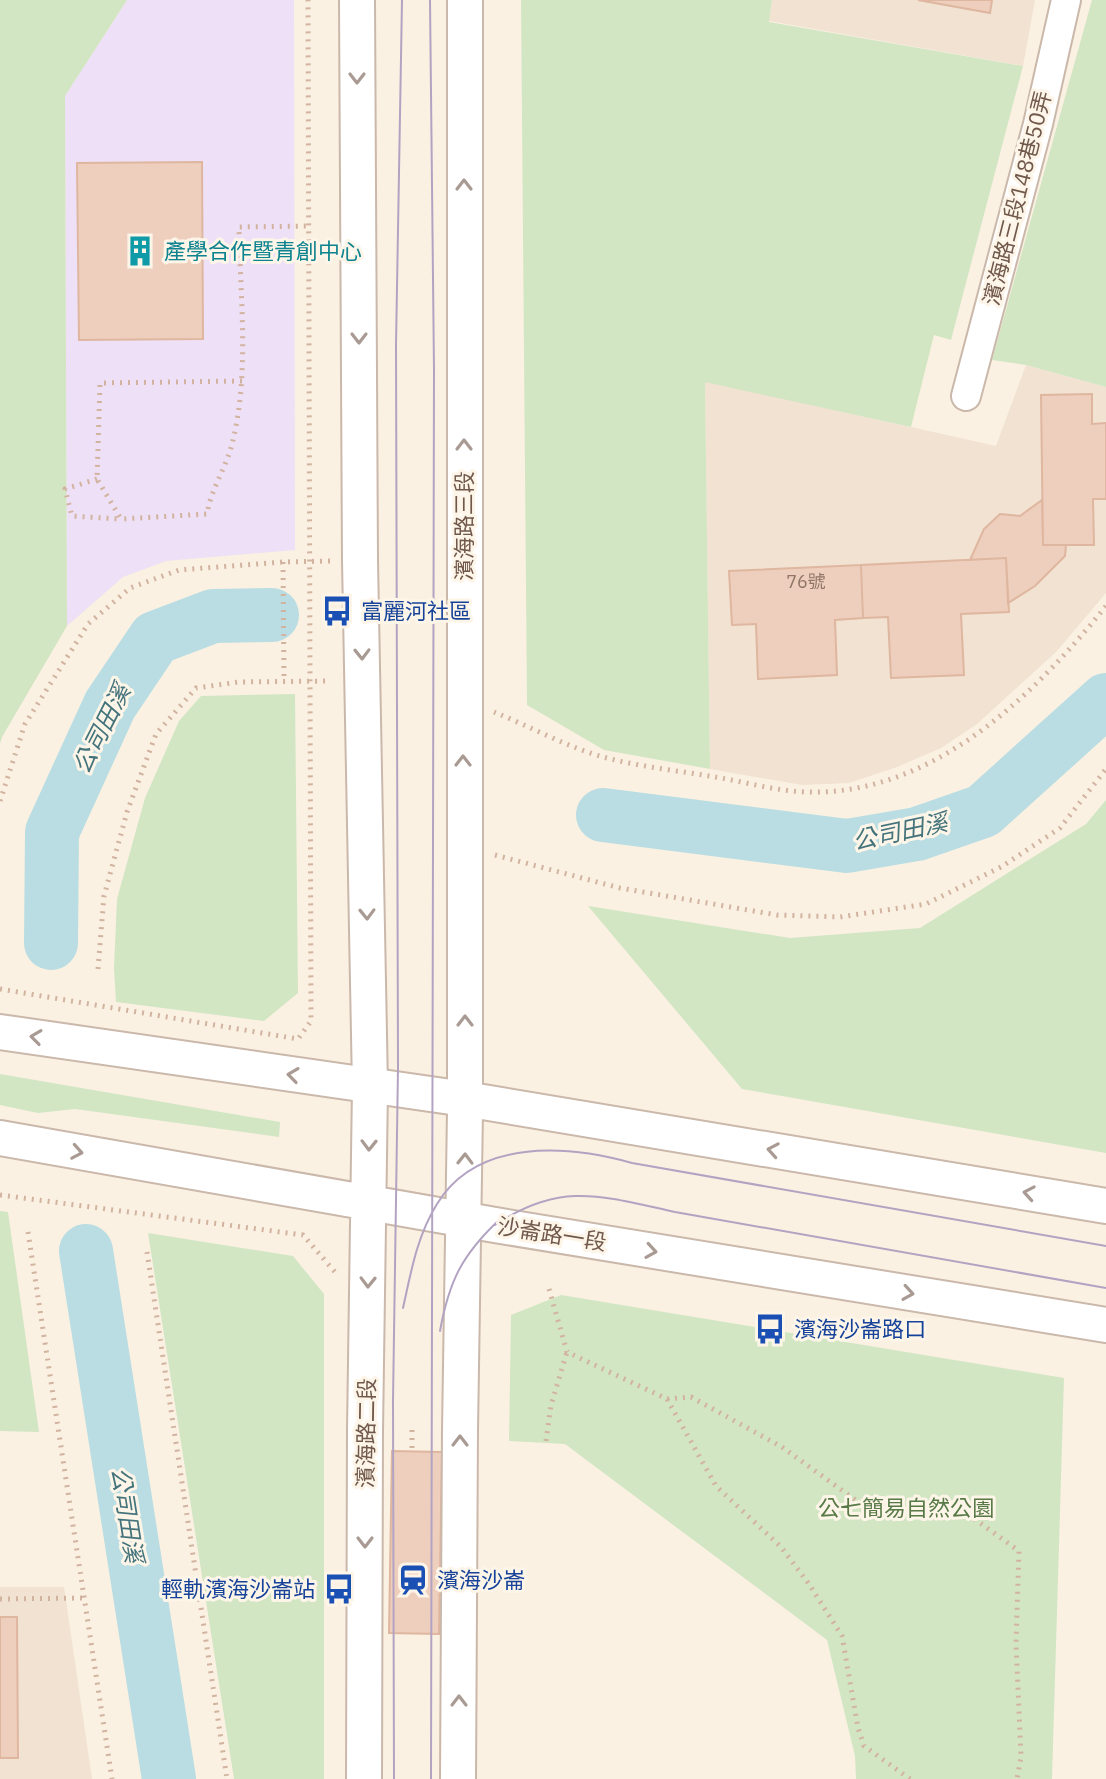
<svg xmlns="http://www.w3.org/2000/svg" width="1106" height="1779" font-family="'IBM Plex Sans','Noto Sans TC',sans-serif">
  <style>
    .residential { fill: #f1e2d2 }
    .education { fill: #eee0f6 }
    .green { fill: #d2e6c3 }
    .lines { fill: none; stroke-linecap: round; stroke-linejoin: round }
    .river { stroke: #b9dde2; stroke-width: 54 }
    .building { fill: #eecfbd; stroke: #dfb69f; stroke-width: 2 }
    .minor-casing { stroke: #cab8ab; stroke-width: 32 }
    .tertiary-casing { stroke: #cab8ab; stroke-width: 38 }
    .path { stroke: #d2b3a0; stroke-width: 5; stroke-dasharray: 2 6; stroke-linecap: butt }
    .minor { stroke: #fff; stroke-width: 28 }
    .tertiary { stroke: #fff; stroke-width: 34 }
    .tram { stroke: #b3a3c2; stroke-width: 2 }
    .oneway { stroke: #a99b93 }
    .labels { text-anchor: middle; stroke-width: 6; stroke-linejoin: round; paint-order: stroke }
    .number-label { font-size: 18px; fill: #907668 }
    .street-label { font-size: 22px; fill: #70584b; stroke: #fef5e9 }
    .culture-label { font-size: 22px; fill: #0d838f; stroke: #fef5e9; text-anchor: start }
    .transit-label { font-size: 22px; fill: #164399; stroke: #fef5e9; text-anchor: start }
    .park-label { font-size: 22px; fill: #577a47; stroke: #fef5e9 }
    .water-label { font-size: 24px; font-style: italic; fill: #43737b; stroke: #fef5e9 }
  </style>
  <rect width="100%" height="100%" fill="#faf1e3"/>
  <!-- residential -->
  <path class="residential" d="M772,0h263l-12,66 -254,-45z
    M1026,365l80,22v206l-49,58 -80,73 -36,24 -44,19 -48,16 -47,2 -92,-16 -5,-388 291,65z
    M0,1587h64l28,192h-92z"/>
  <!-- education -->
  <path class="education" d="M127,0h167l1,550 -129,11 -43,16 -56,49 -2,-530z"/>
  <!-- green -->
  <path class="green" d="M0,0h127l-62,96 2,530 -65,111 -2,7z
    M521,0h251l-3,22 254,44 -72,274 -17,-5 -23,92 -206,-45 5,387 -106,-19 -77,-45z
    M1092,0h14v387l-80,-22 -34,-5z
    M295,694l3,299 -34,28 -148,-19 -2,-34 3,-69 28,-101 34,-77 22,-25z
    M1106,800v353l-364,-64 -154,-183 202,32 130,-10 166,-104z
    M0,1074l280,48 -1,15 -204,-28 -37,4 -38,-8z
    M0,1211l8,1 31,220 -39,-1z
    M148,1233l145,23 31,38v485h-90z
    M561,1295l503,83 -12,401h-196l-1,-23 -28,-116 -262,-196 -56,-3 2,-126z"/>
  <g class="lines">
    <!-- river -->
    <path class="river" d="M603,815l244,31 70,-12 66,-23 123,-111
      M51,943l1,-111 58,-127 45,-67 58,-22 59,-1
      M86,1251l83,528"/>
  </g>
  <!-- building -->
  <path class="building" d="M918,0h74l-2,13z
    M202,162l1,177 -124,1 -2,-177z
    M1092,394v30l14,-1v76h-13l1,46h-51l-2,-150z
    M1042,500l1,45h23l-1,11 -30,30 -27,17 -2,-45 -36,2 14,-31 16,-15 20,2z
    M1006,558l3,54 -48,2 3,61 -73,3 -3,-61 -25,1 -2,-53z
    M861,565l2,53 -28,2 2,55 -79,4 -2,-55 -24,1 -3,-54z
    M392,1451l50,1 -3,182 -50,-1z
    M0,1617h17l1,141h-18z"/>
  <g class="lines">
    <!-- minor casing -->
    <g class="minor-casing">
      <path id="minor" d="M966,396l72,-272 28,-124"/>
    </g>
    <!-- tertiary casing -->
    <g class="tertiary-casing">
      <path id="tertiary" d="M357,0l3,561 10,526 -5,344 -1,348
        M0,1032l465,67 641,107
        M0,1138l495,87 611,100
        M458,1779l2,-348 5,-320v-1111"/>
    </g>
    <!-- path -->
    <path class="path" d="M242,381l-142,2 -3,96 24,40 86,-5c4,-25 19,-46 25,-70 18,-70 8,-146 7,-217l70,-1
      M97,479l-32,10 7,27 48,3
      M283,562l1,118
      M494,712c35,14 77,37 113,46 35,9 73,13 108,19 30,5 61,14 91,15 125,4 226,-94 300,-186
      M0,801l25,-77 63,-100 42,-36 49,-18 104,-8 48,-1
      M495,855l125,33 157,27 63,2 86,-13 75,-37 59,-39 46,-59
      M98,969l6,-73 23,-84 29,-78 40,-46 43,-6 91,-1
      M0,989l298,50 13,-18 -3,-1021
      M0,1195l303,40 32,37
      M28,1232l84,547
      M147,1252l80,527
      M549,1289l18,63 100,47 24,-2 91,50 79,57 53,-3 37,1 68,49 -3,92 5,114 -4,22
      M667,1399l49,87 65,61 28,37 33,52 16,92 6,18 46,33
      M412,1430v22
      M546,1441l5,-36 16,-53
      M0,1599l84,-1"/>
    <!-- minor -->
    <use href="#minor" class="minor"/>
    <!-- tertiary -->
    <use href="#tertiary" class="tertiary"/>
    <!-- tram -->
    <path class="tram" d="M430,0l4,370 -3,1409
      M403,1308c8,-36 14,-72 34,-104 40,-66 130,-59 195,-41l474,83
      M440,1331c9,-50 22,-76 59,-111l-4,5c66,-44 107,-29 180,-13l431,76
      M394,1779l-1,-378 5,-334 -2,-722 6,-345"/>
  </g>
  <!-- one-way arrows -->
  <defs><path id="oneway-chevron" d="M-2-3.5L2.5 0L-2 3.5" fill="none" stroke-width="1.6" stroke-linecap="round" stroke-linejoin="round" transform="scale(2)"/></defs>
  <g class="oneway">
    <use href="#oneway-chevron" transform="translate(357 78) rotate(90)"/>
    <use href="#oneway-chevron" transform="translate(464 185) rotate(-90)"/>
    <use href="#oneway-chevron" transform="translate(359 338) rotate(90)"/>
    <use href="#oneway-chevron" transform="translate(464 445) rotate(-90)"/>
    <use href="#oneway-chevron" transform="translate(362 654) rotate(89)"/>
    <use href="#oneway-chevron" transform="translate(463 761) rotate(-90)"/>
    <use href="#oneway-chevron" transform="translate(367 914) rotate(89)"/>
    <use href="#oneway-chevron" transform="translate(465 1021) rotate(-90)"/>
    <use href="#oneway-chevron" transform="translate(36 1037) rotate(-172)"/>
    <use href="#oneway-chevron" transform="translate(293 1075) rotate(-172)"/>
    <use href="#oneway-chevron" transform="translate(369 1145) rotate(91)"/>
    <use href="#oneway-chevron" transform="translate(773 1150) rotate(-170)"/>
    <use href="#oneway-chevron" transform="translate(77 1152) rotate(10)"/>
    <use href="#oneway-chevron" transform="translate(465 1159) rotate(-89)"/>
    <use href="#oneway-chevron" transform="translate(1029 1193) rotate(-170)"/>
    <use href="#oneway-chevron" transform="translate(651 1251) rotate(9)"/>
    <use href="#oneway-chevron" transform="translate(368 1282) rotate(91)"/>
    <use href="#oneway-chevron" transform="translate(908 1293) rotate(9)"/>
    <use href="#oneway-chevron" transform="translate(460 1441) rotate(-90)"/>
    <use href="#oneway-chevron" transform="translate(365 1542) rotate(90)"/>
    <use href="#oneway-chevron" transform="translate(459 1701) rotate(-90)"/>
  </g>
  <!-- icons -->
  <defs>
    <g id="building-bare" transform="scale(2.4)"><path d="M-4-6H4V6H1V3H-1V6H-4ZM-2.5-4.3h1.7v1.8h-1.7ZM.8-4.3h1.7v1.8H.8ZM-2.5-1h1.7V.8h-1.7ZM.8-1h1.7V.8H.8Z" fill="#0f9aa8" stroke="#fef5e9" stroke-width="2.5" paint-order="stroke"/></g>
    <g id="bus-bare" transform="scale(2.4)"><path d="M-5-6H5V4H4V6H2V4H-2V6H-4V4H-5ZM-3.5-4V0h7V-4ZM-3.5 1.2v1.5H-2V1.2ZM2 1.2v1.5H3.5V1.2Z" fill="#1a4fb4" stroke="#fef5e9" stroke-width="2.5" paint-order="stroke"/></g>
    <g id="station-bare" transform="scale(2.4)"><path d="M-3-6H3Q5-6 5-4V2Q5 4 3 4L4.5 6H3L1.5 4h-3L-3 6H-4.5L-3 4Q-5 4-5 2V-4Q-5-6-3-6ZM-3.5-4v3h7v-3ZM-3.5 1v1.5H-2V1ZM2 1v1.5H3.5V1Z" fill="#1a4fb4" stroke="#fef5e9" stroke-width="2.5" paint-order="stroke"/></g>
  </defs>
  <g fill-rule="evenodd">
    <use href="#building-bare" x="140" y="251"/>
    <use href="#bus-bare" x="337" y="611"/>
    <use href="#bus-bare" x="770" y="1329"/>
    <use href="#station-bare" x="413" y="1580"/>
    <use href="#bus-bare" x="339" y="1589"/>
  </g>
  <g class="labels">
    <!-- number labels -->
    <g class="number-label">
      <text x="806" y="588">76號</text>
    </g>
    <!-- street labels -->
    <g class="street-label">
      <text transform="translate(1017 198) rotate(-76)" y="8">濱海路三段148巷50弄</text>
      <text transform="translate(464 526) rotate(-90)" y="8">濱海路三段</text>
      <text transform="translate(552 1234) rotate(9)" y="8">沙崙路一段</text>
      <text transform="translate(366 1433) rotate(-89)" y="8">濱海路二段</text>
    </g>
    <!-- culture labels -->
    <g class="culture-label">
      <text x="164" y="259">產學合作暨青創中心</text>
    </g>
    <!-- transit labels -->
    <g class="transit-label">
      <text x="361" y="619">富麗河社區</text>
      <text x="794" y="1337">濱海沙崙路口</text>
      <text x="437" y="1588">濱海沙崙</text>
      <text x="315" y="1597" text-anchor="end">輕軌濱海沙崙站</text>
    </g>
    <!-- park labels -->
    <g class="park-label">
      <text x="906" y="1516">公七簡易自然公園</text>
    </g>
    <!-- water labels -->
    <g class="water-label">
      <text transform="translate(102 729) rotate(-63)" y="8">公司田溪</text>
      <text transform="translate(900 832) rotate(-12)" y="8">公司田溪</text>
      <text transform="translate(127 1515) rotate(81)" y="8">公司田溪</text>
    </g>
  </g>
</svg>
